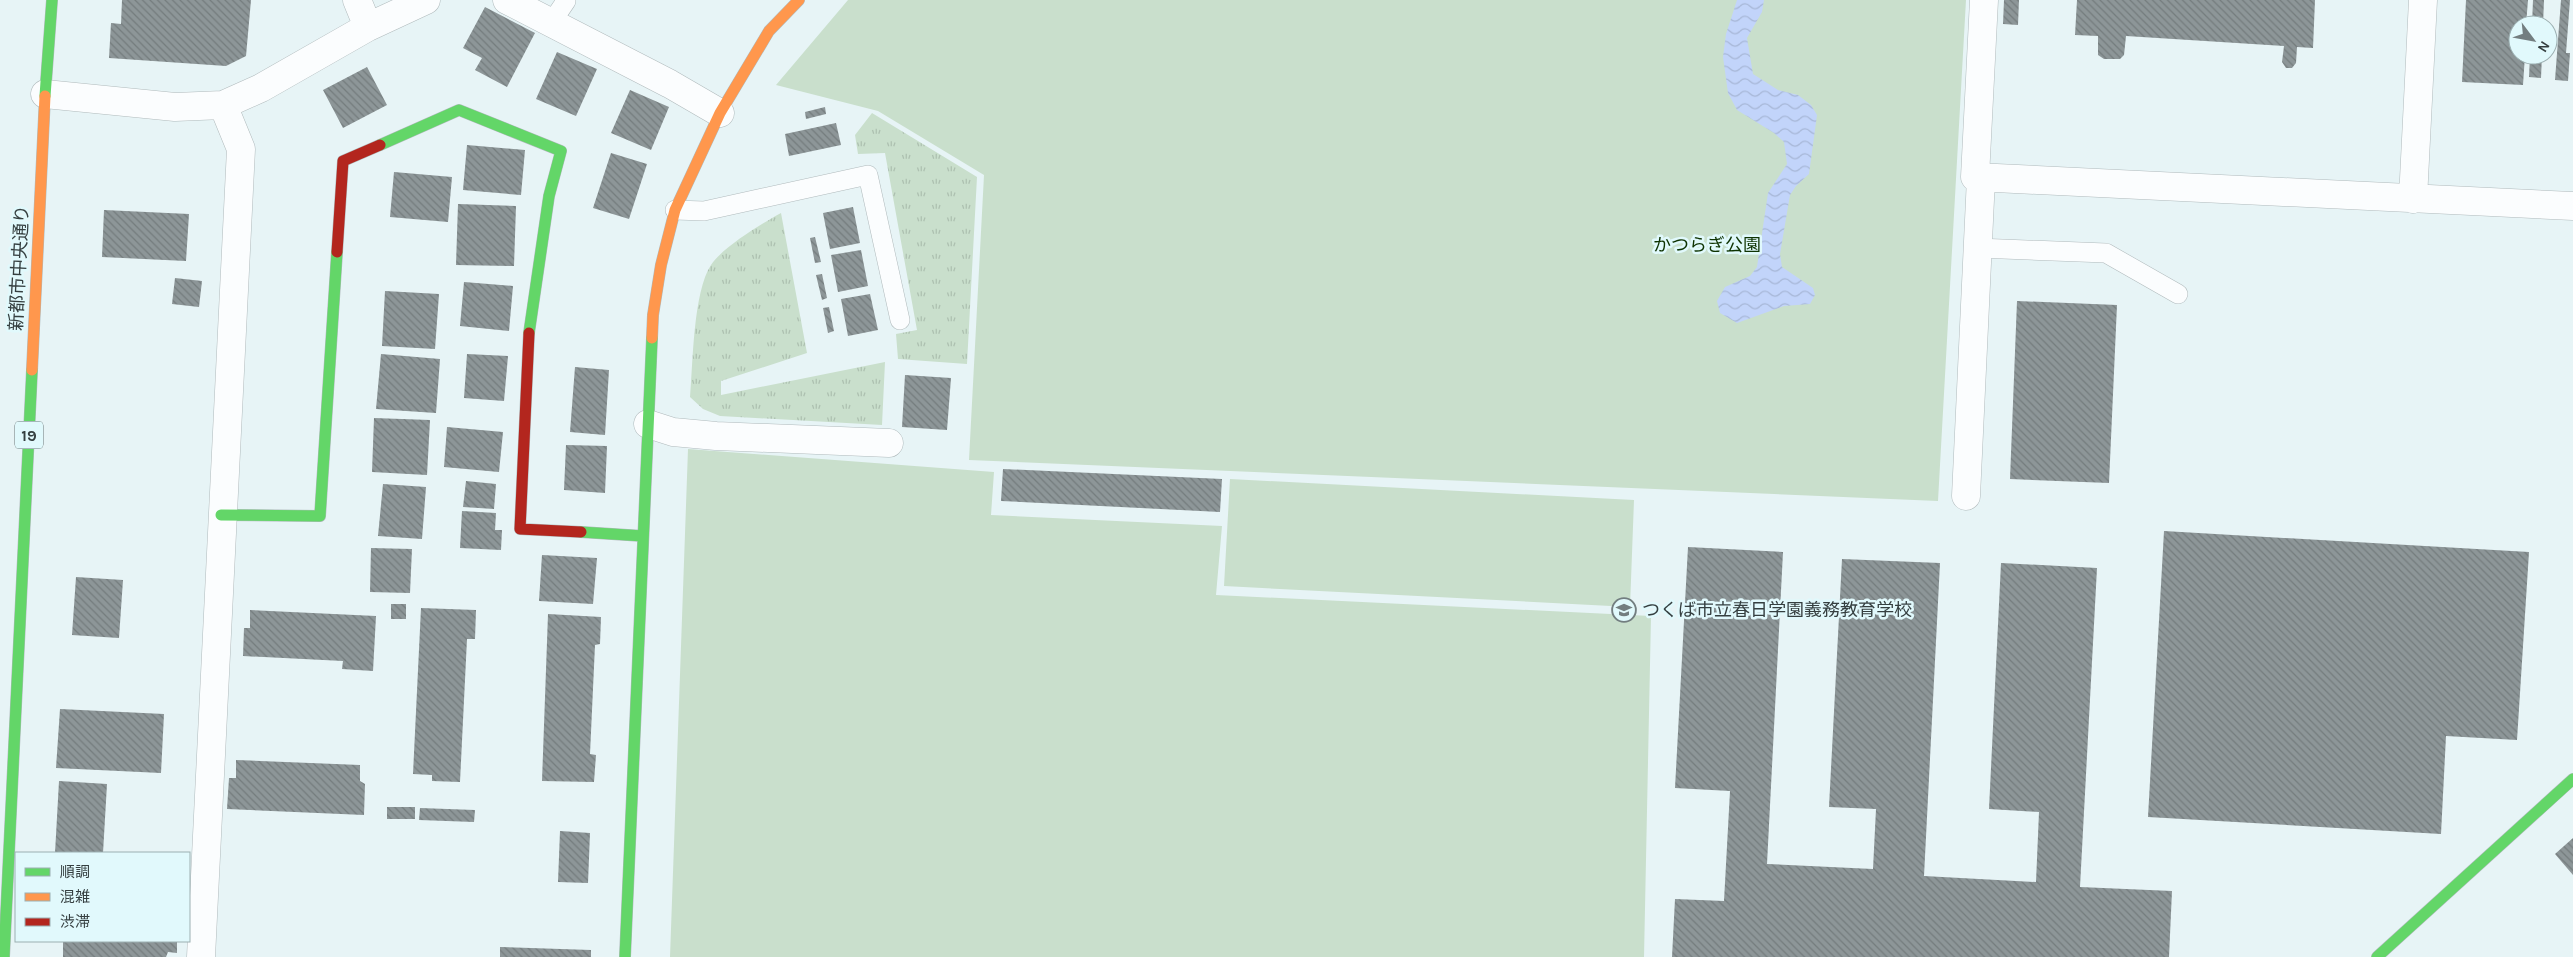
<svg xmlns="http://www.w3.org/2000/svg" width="2573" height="957" font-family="Karla,'Noto Sans JP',sans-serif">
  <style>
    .grass { fill: url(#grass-tufts) }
    .park { fill: #c9dfcc }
    .water { fill: url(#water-waves) }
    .building { fill: url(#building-back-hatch) }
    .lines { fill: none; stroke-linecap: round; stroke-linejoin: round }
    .lane-casing { stroke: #b0babc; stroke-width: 20 }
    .street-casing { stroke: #b0babc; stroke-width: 29 }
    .fast-casing { stroke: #b0babc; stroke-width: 12 }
    .slow-casing { stroke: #b0babc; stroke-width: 12 }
    .jam-casing { stroke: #b0babc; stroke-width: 12 }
    .lane { stroke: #fbfdfe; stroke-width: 19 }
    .street { stroke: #fbfdfe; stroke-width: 28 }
    .fast { stroke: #63d668; stroke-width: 11 }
    .slow { stroke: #ff974d; stroke-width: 11 }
    .jam { stroke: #b3261e; stroke-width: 11 }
    .labels { text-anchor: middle; stroke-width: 5; stroke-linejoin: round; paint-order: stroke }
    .shield { fill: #e1f9fc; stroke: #697778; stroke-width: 1 }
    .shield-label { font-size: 16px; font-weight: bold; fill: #353f40 }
    .park-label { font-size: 18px; fill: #0e3302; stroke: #e1f9fc }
    .street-label { font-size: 18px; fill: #353f40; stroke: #e1f9fc }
    .poi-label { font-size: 18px; fill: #353f40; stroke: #e1f9fc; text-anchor: start }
  </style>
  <defs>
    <pattern id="grass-tufts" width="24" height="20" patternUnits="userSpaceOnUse" patternTransform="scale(1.25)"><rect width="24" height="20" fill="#c9dfcc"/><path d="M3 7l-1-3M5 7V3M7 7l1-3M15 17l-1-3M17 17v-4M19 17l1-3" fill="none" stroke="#adc0b0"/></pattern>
    <pattern id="water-waves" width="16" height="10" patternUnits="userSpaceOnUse" patternTransform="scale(1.25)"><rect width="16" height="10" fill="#c2d4fa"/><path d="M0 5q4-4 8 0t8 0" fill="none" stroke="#a7b7d7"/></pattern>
    <pattern id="building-back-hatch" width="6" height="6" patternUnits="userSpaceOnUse" patternTransform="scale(1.25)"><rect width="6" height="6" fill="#8d9698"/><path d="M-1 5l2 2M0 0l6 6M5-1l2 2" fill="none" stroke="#747c7d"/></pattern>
  </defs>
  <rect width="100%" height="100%" fill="#e7f4f6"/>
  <!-- grass -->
  <path class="grass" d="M872,113l105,64 -10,187 -69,-5 -2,-25 21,-4 -32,-177 -27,1 -3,-19z
    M781,213l26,140 -86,28v14l164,-33 -3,63 -162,-9 -17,-7 -13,-12c3,-33 3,-105 21,-132 12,-18 50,-41 70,-52z"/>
  <!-- park -->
  <path class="park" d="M848,0h1118l-28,501 -969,-41 15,-285 -106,-64 -102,-26z
    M688,449l306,23 -3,43 231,11 -6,69 435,21 -7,341h-974z
    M1230,479l404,21 -4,107 -406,-21z"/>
  <!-- water -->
  <path class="water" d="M1737,0h27l-2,12 -15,26 6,36 25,16 20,5 13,10 6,10 -8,59 -13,12 -6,9 -10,59 2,13 31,21 2,7 -5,9 -26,2 -47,17 -17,-10 -3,-12 8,-14 25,-11 7,-9 11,-74 19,-29 -3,-22 -10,-9 -37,-23 -9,-17 -5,-36 3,-23z"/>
  <!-- building -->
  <path class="building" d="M122,0h129l-5,56 -20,10 -117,-8 2,-35 10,1z
    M2004,0h15l-1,25 -15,-1z
    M2077,0h238l-2,48 -16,-1 -1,16 -4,5h-6l-4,-6 2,-16 -158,-10 -2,19 -4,4h-16l-6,-4v-19l-23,-1z
    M2466,0h62l-2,25h-8v30h7l-2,30 -61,-3z
    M2533,0h11l-1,25h-11z
    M2561,0h9l-4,53h4l-2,28 -13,-1z
    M485,7l50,26 -28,54 -32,-17 7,-12 -19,-10z
    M557,52l40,17 -21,47 -40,-17z
    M2530,55h12l-1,23 -12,-1z
    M367,67l20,38 -44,23 -20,-38z
    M630,90l39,17 -18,43 -40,-17z
    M825,107l1,7 -20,5 -1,-7z
    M836,123l5,22 -52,11 -4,-22z
    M467,145l58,5 -4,45 -58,-5z
    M611,153l36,11 -18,55 -36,-11z
    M394,172l58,5 -4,45 -58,-5z
    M458,204l58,2 -2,60 -58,-1z
    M853,207l7,36 -30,6 -7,-36z
    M104,210l85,4 -3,47 -84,-4z
    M815,237l6,25 -6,1 -5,-25z
    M861,250l7,36 -30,6 -7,-37z
    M822,274l5,24 -5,2 -6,-25z
    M175,278l27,3 -3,26 -27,-3z
    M464,282l49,4 -4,45 -49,-5z
    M385,291l54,3 -4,55 -53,-3z
    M870,294l8,36 -30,6 -7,-37z
    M2017,301l100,4 -8,178 -99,-4z
    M829,307l5,24 -6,2 -5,-25z
    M381,354l59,5 -4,54 -60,-4z
    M467,354l41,2 -4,45 -40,-3z
    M575,367l34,3 -4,65 -35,-3z
    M905,375l46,3 -4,52 -45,-3z
    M374,418l56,2 -3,55 -55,-3z
    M447,427l56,5 -4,40 -55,-5z
    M566,445l41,1 -2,47 -41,-3z
    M1003,469l219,10 -2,33 -219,-11z
    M466,481l30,3 -2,25 -31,-2z
    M383,484l43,3 -4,52 -44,-3z
    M462,511l34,2 -1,17h7l-1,20 -41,-2z
    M2164,531l365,21 -12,188 -71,-4 -5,98 -293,-17z
    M1688,547l95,5 -16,312 106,5 3,-60 -47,-2 13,-248 98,4 -16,313 112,6 3,-70 -50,-3 12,-246 96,5 -17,319 92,4 -3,66h-497l3,-58 49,2 6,-110 -55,-3z
    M371,548l41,1 -2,44 -40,-1z
    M542,555l55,3 -4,46 -54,-3z
    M76,577l47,3 -4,58 -47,-3z
    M391,604h15v15h-15z
    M421,608l55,2 -1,29h-8l-7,143 -28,-1v-6l-19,-1z
    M250,610l126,6 -3,55 -31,-2 1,-8 -100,-5 1,-28h6z
    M548,614l53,3 -1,27 -5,1 -5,109 6,1 -2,27 -52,-1z
    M60,709l104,5 -3,59 -105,-5z
    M236,760l124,5v16l5,3 -1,31 -137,-6 2,-31h7z
    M59,781l48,3 -4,69h-48z
    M387,807h28v12h-28z
    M420,808l55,2 -1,12 -55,-2z
    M560,831l30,2 -2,50 -30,-1z
    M2573,838v37l-18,-21z
    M63,941h114v12l-9,-1 -2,5h-103z
    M500,947l91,3v7h-91z"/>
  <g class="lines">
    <!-- lane casing -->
    <g class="lane-casing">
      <path id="lane" d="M551,23l15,-22
        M675,210l29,1 164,-36 32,145
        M1977,248l129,5 72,41"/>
    </g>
    <!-- street casing -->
    <g class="street-casing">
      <path id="street" d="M357,0l11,27
        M507,0l163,84 50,29
        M1984,0l-9,177 598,29
        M45,94l130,13 48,-2 38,-17 107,-61 58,-27
        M2413,199l10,-199
        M648,424l25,8 43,4 173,7
        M1966,496l15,-318
        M201,957l40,-808 -18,-44"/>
    </g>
    <!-- fast casing -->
    <g class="fast-casing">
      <path id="fast" d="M45,96l7,-96
        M380,145l79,-35 102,41 -12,45 -20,137
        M221,515l99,1 17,-264
        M581,532l62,4
        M4,957l28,-587
        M625,957l27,-619
        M2377,957l196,-178"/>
    </g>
    <!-- slow casing -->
    <g class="slow-casing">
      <path id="slow" d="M652,338l1,-23 8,-50 14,-55 45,-97 49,-82 30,-31
        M32,370l13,-274"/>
    </g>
    <!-- jam casing -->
    <g class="jam-casing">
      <path id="jam" d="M337,252l6,-91 37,-16
        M529,333l-9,196 61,3"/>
    </g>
    <!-- lane -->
    <use href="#lane" class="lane"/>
    <!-- street -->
    <use href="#street" class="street"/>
    <!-- fast -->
    <use href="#fast" class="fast"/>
    <!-- slow -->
    <use href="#slow" class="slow"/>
    <!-- jam -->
    <use href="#jam" class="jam"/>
  </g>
  <!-- icons -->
  <defs>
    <g id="school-ring" transform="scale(1.25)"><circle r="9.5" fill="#e1f9fc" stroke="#737e80" stroke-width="1.5"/><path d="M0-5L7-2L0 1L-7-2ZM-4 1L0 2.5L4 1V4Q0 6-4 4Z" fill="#737e80"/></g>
  </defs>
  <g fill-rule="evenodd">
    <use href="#school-ring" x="1624" y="610"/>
  </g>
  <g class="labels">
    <!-- shield labels -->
    <rect class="shield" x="15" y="421.5" width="28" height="27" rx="4"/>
    <g class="shield-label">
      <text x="29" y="441">19</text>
    </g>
    <!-- park labels -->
    <g class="park-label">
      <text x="1707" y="251">かつらぎ公園</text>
    </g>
    <!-- street labels -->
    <g class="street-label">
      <text transform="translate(19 268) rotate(-87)" y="6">新都市中央通り</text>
    </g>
    <!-- poi labels -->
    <g class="poi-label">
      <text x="1642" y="616">つくば市立春日学園義務教育学校</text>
    </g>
  </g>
  <!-- legend -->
  <rect x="15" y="852" width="175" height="90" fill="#e1f9fc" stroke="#9cafb1"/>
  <rect x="25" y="868" width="25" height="8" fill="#63d668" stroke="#9cafb1"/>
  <text x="60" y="877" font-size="15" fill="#353f40">順調</text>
  <rect x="25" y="893" width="25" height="8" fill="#ff974d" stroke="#9cafb1"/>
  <text x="60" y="902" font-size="15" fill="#353f40">混雑</text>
  <rect x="25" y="918" width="25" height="8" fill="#b3261e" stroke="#9cafb1"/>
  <text x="60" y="927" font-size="15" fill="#353f40">渋滞</text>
  <!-- north arrow -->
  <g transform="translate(2533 40) rotate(122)"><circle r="24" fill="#e1f9fc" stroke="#9cafb1"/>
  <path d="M0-4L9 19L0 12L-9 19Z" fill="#737e80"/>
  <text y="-8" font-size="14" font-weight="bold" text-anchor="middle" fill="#353f40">N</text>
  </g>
</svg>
